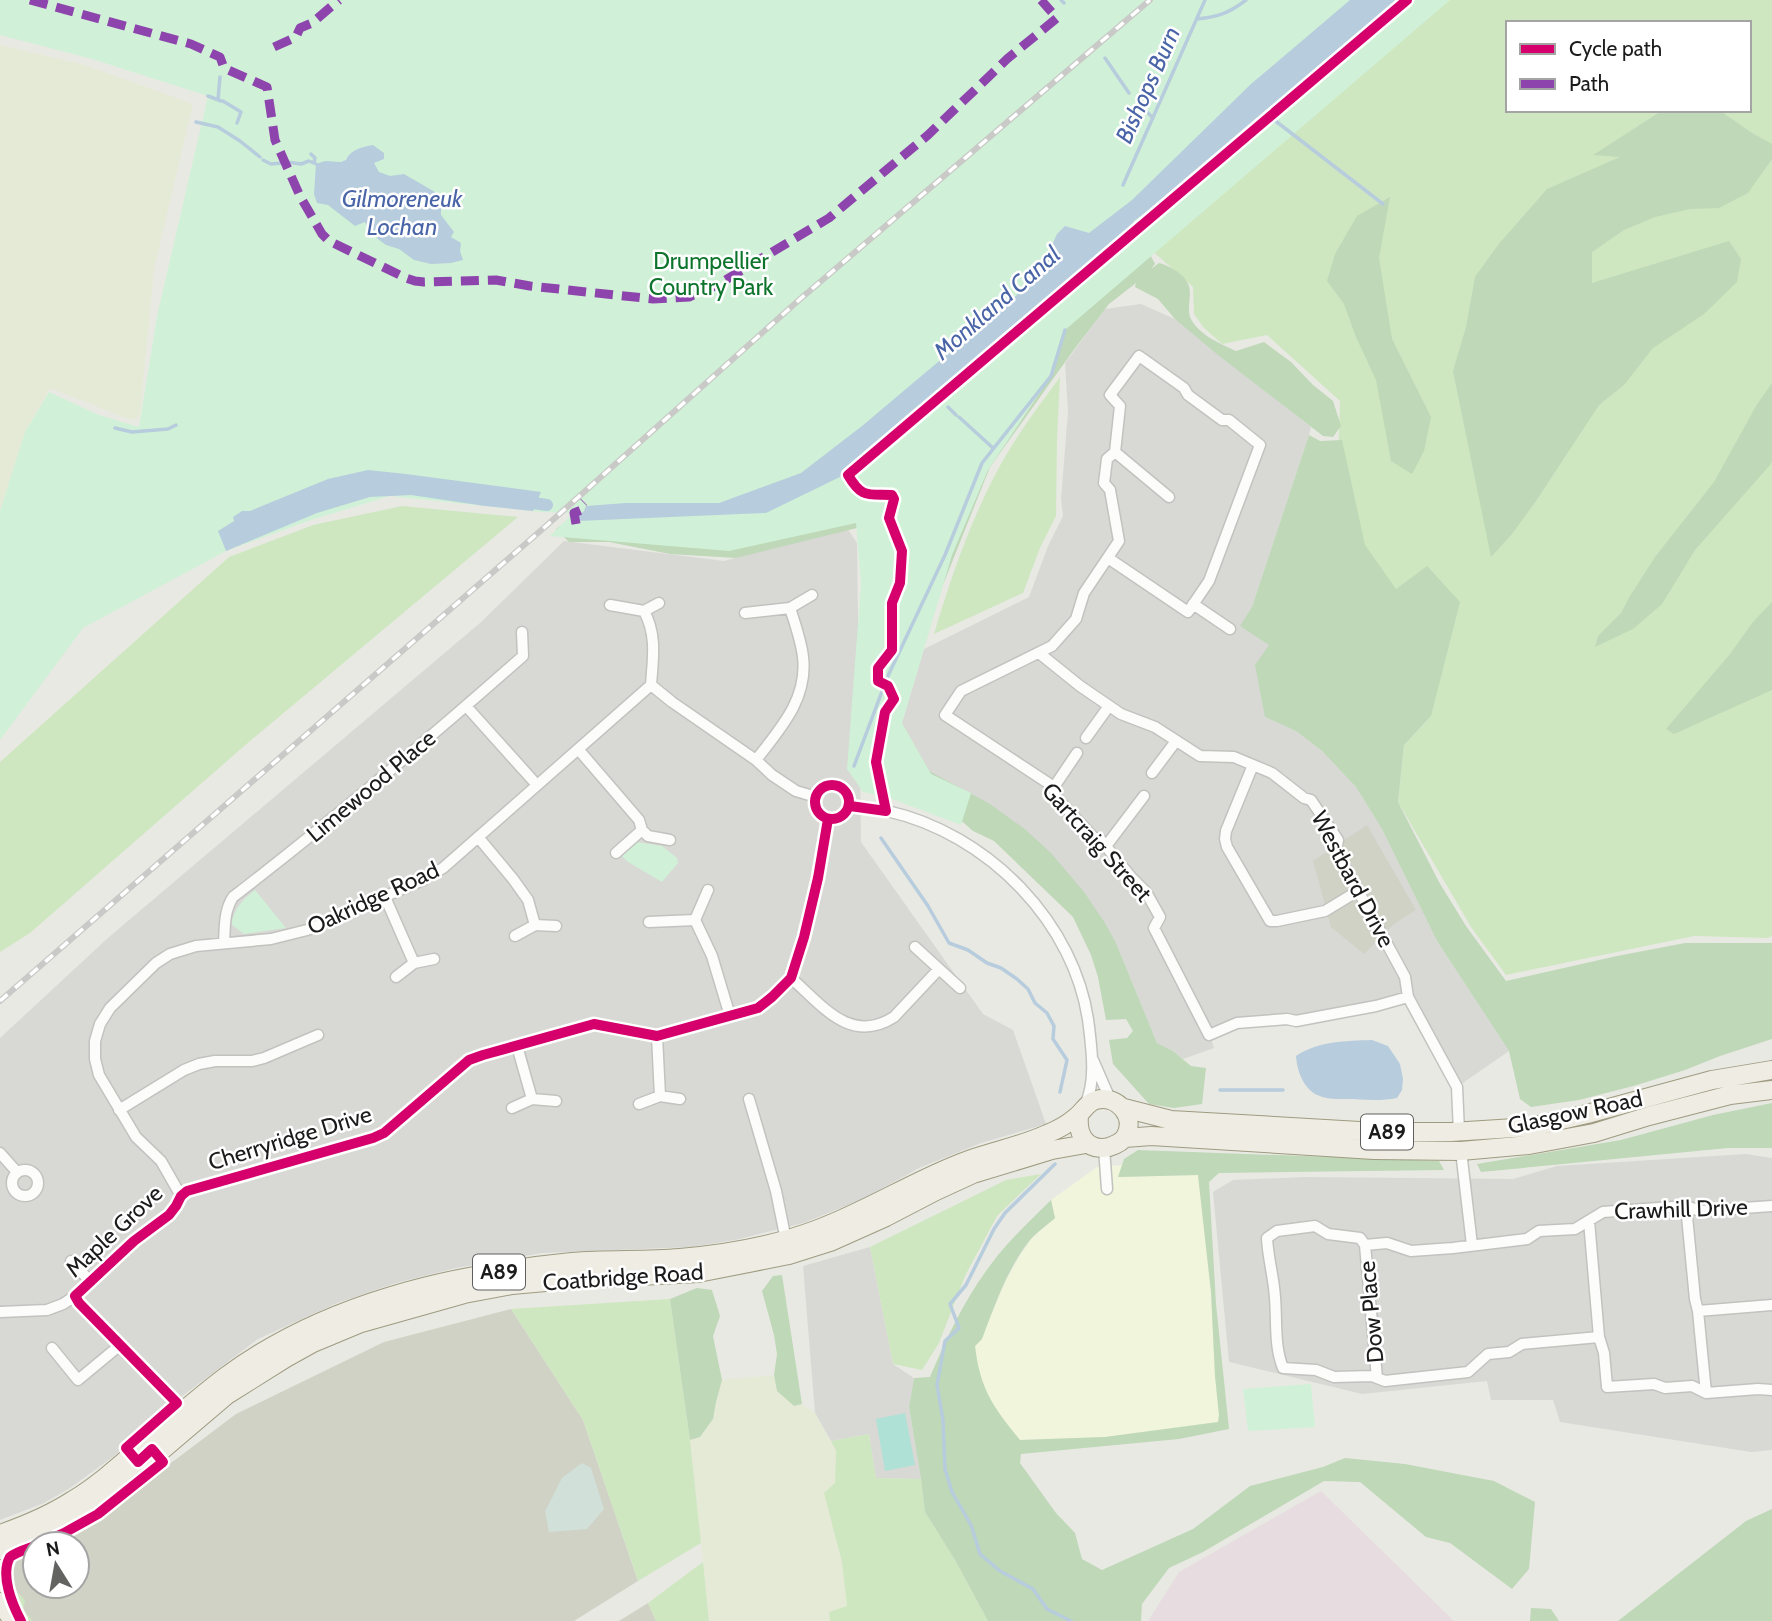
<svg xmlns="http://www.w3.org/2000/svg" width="1772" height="1621" font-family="Cabin,sans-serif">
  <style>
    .residential { fill: #d8d8d5 }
    .industrial { fill: #e7dce0 }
    .education { fill: #f0f5dc }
    .construction { fill: #d0d2c5; fill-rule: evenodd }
    .farmland { fill: #e5ead6 }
    .grass { fill: #cee7c1; fill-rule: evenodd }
    .forest { fill: #bed8b8 }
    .wetland { fill: #d1e1da }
    .park { fill: #d0f1d7 }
    .pitch { fill: #afe1d6 }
    .water { fill: #b7ccdd }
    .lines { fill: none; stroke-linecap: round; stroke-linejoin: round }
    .stream { stroke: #b7ccdd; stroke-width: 3.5 }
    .canal { stroke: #b7ccdd; stroke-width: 12 }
    .street-casing { stroke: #c2c2bf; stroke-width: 13 }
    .primary-casing { stroke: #9e9b81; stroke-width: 20 }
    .street { stroke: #fcfcfb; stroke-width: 10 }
    .primary { stroke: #efece3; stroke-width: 18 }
    .rail-casing { stroke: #c9c9c8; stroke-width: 6 }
    .rail { stroke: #fff; stroke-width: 3.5; stroke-dasharray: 10; stroke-linecap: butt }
    .quiet { stroke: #8e44ad; stroke-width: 9; stroke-dasharray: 18 9; stroke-linecap: butt }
    .cycleway-casing { stroke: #fff; stroke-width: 15 }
    .cycleway { stroke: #d6006c; stroke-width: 10 }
    .labels { text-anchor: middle; stroke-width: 5; stroke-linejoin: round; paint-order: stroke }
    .shield { fill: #fff; stroke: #5f5f5f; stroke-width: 2 }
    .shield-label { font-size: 21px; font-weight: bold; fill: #1b1b1b }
    .park-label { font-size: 23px; fill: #0d742c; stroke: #fff }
    .street-label { font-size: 23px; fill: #1b1b1b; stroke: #fff }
    .water-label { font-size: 24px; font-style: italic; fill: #4a65a7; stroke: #fff }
  </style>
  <rect width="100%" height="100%" fill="#e9e9e3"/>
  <!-- residential -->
  <path class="residential" d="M1141,304l34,15 136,108 -2,8 -57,172 -11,19 29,19 -5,72 31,14 26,20 34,36 26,42 55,112 72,110 -52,36 -49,-90 -32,9 -139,17 -27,12 4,13 -31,11 -10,-8 -16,-8 -41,-100 -187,-172 -27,-48 22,-74 105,-52 19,-51 15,-30 -2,-17 7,-87 -3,-49 40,-54z
    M847,528l10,15 4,299 122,172 30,16 33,94 -65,19 -62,25 -56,31 -60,24 -68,17 -44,7 -149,6 -86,15 -60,15 -59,20 -79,36 -77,58 -67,59 -44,32 -26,15 -44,17v-482l109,-101 371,-314 84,-82 160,20z
    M1746,1154l26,4v292l-21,2 -191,-30 -7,-22h-62l-4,-19 -125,13 -133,-32 -16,-170 20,-12 71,-3 209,2 44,-13z
    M870,1247l23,117 21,14 -5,30 12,71 -45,-1 -7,-44 -38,7 -16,-28 -12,-147z"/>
  <!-- industrial -->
  <path class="industrial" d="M1321,1491l133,130h-306l31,-49z"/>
  <!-- education -->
  <path class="education" d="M1122,1165l-3,12 79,-2 13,117 4,84 4,39 -1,7 -113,15 -86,3 -28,-37 -13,-32 -3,-25 5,-5 25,-59 14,-25 13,-19 23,-20 -4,-18 46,-33z"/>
  <!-- construction -->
  <path class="construction" d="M1367,825l49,85 -22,14 -30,30 -33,-27 -18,-66z
    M511,1309l72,111 55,161 -64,40h-553l-13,-17 -8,-25v-7l11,-19 58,-26 106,-67 61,-46 148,-72zM35,1544h42v42h-42z
    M648,1603l8,18h-37z"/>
  <!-- farmland -->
  <path class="farmland" d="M0,45l85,20 108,39 -39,165 -14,147 -9,4 -81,-32 -25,44 -25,79z
    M774,1375l3,16 17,15 8,-2 13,9 21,38 -1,32 12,124 -18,5 1,9h-121l-19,-181 10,-3 13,-18 3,-17 6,-22z"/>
  <!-- grass -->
  <path class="grass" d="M1437,0h335v936l-4,2 -74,-2 -188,39 -35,-48 -73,-125 6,-57 27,-29 -24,-110 -71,-86 4,-119 -73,-66 -45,9 -18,-16 -10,-14 -1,-27 -45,-40zM1508,23h241v87h-241z
    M1060,377l-3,62 -1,77 -16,32 -17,45 -89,41c16,-54 35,-109 61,-159 18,-35 42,-67 65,-98z
    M402,506l116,11 -268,224 -220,192 -30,19v-190l229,-205 84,-32z
    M1041,1174l-44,42 -32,60 -26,67 -17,27 -29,-6 -23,-117 136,-67z
    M670,1299l20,141 11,103 -63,38 -55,-161 -72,-111z
    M869,1434l7,44 45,1 4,33 30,48 33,61h-158l-1,-9 18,-6 -5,-44 -18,-69 11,-10 1,-32 -5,-10z
    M703,1562l6,59h-53l-8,-18z
    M5,1579l20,21 -2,10 10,11h-8l-18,-29 -4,-11z"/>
  <!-- forest -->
  <path class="forest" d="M1663,110h56l33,23 20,11v15l-24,34 -29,15 -29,1 -35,8 -31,13 -32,22v31l137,-42 12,18 -4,23 -33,32 -51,34 -29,37 -25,20 -63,96 -24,33 -21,23 -38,-186 13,-44 9,-50 23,-32 49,-56 73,-32 -27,-2z
    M1390,197l-11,61 13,81 39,78 -7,34 -12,23 -21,-13 -15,-81 -20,-43 -12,-33 -17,-23 8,-27 22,-38z
    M1141,237l14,27 -4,5 8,-6c11,3 26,11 30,23 3,10 -3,23 2,33 8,16 30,25 45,32l28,-9 27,20 22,23 20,16 8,25 -8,11 -10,-1 -105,-81 -43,-36 -17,-20 -23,-12 1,-4 -27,21 -36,47 -83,116 -75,188 -13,68 27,48 61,33 36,26 25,23 33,39 21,31 11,20 41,100 16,8 18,15 15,2 -4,36 -28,4 -25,-4 -36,-40 -4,-24 18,-2 6,-7 -7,-12 -20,1 -8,-43 -7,-22 -18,-38 -79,-76 -21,-10 -26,-23 -39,-24 -51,-256 -121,30 -66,-4 -61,-12h-40l-13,-13 11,-8z
    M1772,383v78l-2,4 -75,85 -33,54 -29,25 -38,18 3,-11 23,-23 9,-17 25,-39 59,-75 42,-76z
    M1309,435l11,6 22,-1 23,105 31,44 31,-23 33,36 -29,114 -27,29 -6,57 41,80 27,44 40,55 111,-25 68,-13h87v96l-52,17 -35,14 -48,15 -58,15 -48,7 -11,-8 -11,-48 -72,-110 -55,-112 -26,-42 -34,-36 -26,-20 -31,-14 -10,-52 14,-20 -29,-19 12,-19z
    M1772,602v88l-98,44 -8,-5 64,-75 23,-32z
    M1772,1103v45h-44l-247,24 -4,-8 144,-24 92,-25z
    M1138,1150l301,11 5,9 -225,3 -10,9 7,122 13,125 -50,10 -158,15 -1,9 36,50 19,20 7,26 20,11 91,-41 57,-43 73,-19 22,-9 60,6 89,17 41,21 -6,67 -17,20 -62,-46 -24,-6 -66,-55 -36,-1 -121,71 -34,16 -27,36 -1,17h-153l-33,-61 -30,-48 -4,-33 -12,-72 5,-29 16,-1c17,-40 35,-79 62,-114 17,-23 39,-43 59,-63l4,18c-8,7 -18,14 -25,22 -23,29 -35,65 -48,99l-7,7c5,43 18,61 45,94l85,-3 113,-15 1,-7 -4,-39 -4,-84 -13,-117 -80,2 6,-18z
    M782,1275l20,129 -8,2 -17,-15 -3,-16 3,-21 -3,-19 -12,-44 11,-15z
    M697,1288l15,2 8,26 -7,20 9,44 -6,22 -3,17 -13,18 -10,3 -20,-141z
    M1772,1509v112h-154l128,-100z
    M1531,1608l20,1 8,12h-29z"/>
  <!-- wetland -->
  <path class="wetland" d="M582,1463l9,5 13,41 -17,20 -38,3 -4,-21 4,-7 13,-26z"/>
  <!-- park -->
  <path class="park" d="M0,0h1450l-385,330 -14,46 -63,94 -36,85 -50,168 29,51 40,19 -10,32 -74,-28 -24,-5 -16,-23 14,-185 -5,-61 -127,28 -179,-15 23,-23 -31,-1 -152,-16 -79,24 -85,31 -143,77 -83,112v-229l25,-79 24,-40 50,23 40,12 18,-111 51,-220 -116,-37 -92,-24z
    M636,842l26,4 15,12 1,5 -16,19 -34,-20 -7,-7z
    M255,890l31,38 -42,6 -13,-10c5,-17 10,-23 24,-34z
    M1311,1384l4,43 -67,4 -5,-42z"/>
  <!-- pitch -->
  <path class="pitch" d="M905,1413l10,52 -30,6 -9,-52z"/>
  <!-- water -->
  <path class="water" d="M1350,0h46l-131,114 -113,94 -18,13 -2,10 -201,172 -89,73 -76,37 -188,8 1,-6 5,-4 2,-5 40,-3h93l82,-30 61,-47 152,-128 28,-31 15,-33 8,-8 24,7 43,-33 119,-116z
    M373,145l11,8v6l-10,4 5,9 11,4 14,-2 31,18 6,11v12l13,17 -3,5 10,6 -1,8 3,9 -12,3 -20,1 -17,-4 -15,-11 -13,-4 -15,-11 -6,-12 -10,4 -27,-21 -11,-2 -3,-9 2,-30 9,-3 16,1 5,-2c5,-11 16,-13 27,-15z
    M368,470l38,4 135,18 -8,19 -48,-5 -74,-11 -41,2 -53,16 -91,38 -8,-20 16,-10 -1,-4 9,-6h8l78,-32z
    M1372,1040l16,6 12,18 3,15 -1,11 -5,8c-15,3 -29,2 -44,1 -10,0 -24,1 -33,-3 -16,-5 -23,-25 -24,-40 23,-15 49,-15 76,-16z"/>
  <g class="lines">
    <!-- stream -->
    <path class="stream" d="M1061,0l3,3
      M1205,18l-8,1c21,-2 32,-6 49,-19
      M1105,58l24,35
      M208,96l13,5
      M218,100l2,-23
      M223,101l18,11 -4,11
      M1143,108l10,10
      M1273,119l110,85
      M196,122l22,5 22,14 20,16
      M311,154l4,4 -1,5
      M263,160l8,4 11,-1
      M287,162l14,2 8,-3 7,3
      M1123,185l82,-185
      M948,407l8,8
      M959,417l34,31
      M115,428l17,4 36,-3 8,-4
      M854,766l33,-88 58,-123 37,-92 69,-87 14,-46
      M881,838l47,68 21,37 19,7 19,13 14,5 16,11 11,10 7,14 12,10 7,13 -1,13 14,21 -7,32
      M1220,1090h63
      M1055,1164l-50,49 -11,16 -28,56 -16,19 9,24 -14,13 -8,44 6,35 2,49 7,23 19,33 9,29 20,17 33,18 14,20 24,12"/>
    <!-- canal -->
    <path class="canal" d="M520,501l27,4"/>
    <!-- street casing -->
    <g class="street-casing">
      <path id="street" d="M1115,452l54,45
        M1108,558l80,54 21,-31 51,-136 -31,-25h-7l-34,-25 -4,-7 -45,-32 -29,39 10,11 -5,46 -8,7 -3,24 6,7 9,51 -35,52 -8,26 -24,27 -91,45 -16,24 109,72 1,9 38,41 7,2 31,38 15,15 14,25 -6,11 55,107 28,-12 50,-4 9,2 80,-15 32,-9
        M1193,604l37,25
        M610,605l34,6c13,24 9,47 7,74
        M790,608l22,-13
        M644,611l15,-8
        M745,613l45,-5c5,16 11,32 13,49 5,42 -23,72 -47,103
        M1039,653l41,33 41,28 34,13 45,29 34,1 38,16 32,25 7,2 27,40 -2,10 69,127 3,20 49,90 2,45
        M466,706l71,79
        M1086,738l23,-32
        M578,749l61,71 3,10 -26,23
        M1253,765l-27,66 -1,8 2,8 43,74h7l48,-10 33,-20
        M1152,773l24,-32
        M815 802a17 17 0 1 1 34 0a17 17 0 1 1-34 0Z
        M1054,787l23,-34
        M850,806c12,2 25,2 37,5 100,22 190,112 202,216 3,25 7,55 -4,78
        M642,830l6,6 22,4
        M478,837l35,42 15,21 7,25
        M1106,846l38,-50
        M385,897l29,66
        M695,920l17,36 18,60
        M649,922l46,-2 13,-30
        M515,936l20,-11 21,1
        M224,943c1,-17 0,-32 9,-46 100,-77 196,-158 290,-241l-1,-24
        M915,947l45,41
        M396,977l18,-14 20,-4
        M791,978c31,27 59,67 103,39l45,-48
        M1093,1060l17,39
        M660,1096l20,3
        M532,1099l24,2
        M749,1099l27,92 11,54
        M639,1104l21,-8 -3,-60
        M512,1108l20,-9 -15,-53
        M119,1110l65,-40 15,-6 16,-3h37l12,-3 54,-23
        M1104,1148l3,41
        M1461,1151l11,94
        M0,1153l17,19
        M12 1183a13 13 0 1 1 26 0a13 13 0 1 1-26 0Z
        M181,1196l-20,-35 -25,-24 -37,-62 -4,-16v-18l5,-17 10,-16 46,-45 14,-9 26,-8 75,-7 36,-9 116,-50 20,-12 208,-183 21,17 84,58 16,15 24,16 20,6
        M1686,1206l9,93 3,12 8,82
        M1589,1221l10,116
        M1365,1245l-5,-7 -32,-4 -13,-8 -38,5 -10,7c1,21 7,40 8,60 2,23 -1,48 8,70l33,2 18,7 38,-1 13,5 83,-9 20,-18 21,-2 13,-8 77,-7 5,16 3,34 47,-3 11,4 27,-2 14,7 52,-4 14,1
        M1365,1245l22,-2 24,8 42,-3 74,-9 12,-8 36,-2 28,-17 83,-6 14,5 72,-5
        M1365,1245l12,133
        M71,1261l19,20
        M1698,1311l74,-6
        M0,1312l47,-2 16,-6 12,-8 59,-55 35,-26 7,-9 5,-10 6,-5 186,-53 11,-5 85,-73 14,-5 111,-31 63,12 101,-28 14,-11 19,-19 13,-41 14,-59 10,-59
        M52,1348l26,32 41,-34 66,64"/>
    </g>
    <!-- primary casing -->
    <g class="primary-casing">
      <path id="primary" d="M1124,1108l47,12 206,12h74l80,-5 56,-13 125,-34 60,-10
        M1125,1138l26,-2 223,14 87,1 68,-6 65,-12 55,-17 81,-21 42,-5
        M0,1534c26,-9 50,-19 73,-34 25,-15 47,-35 69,-54 27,-23 54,-47 83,-69 99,-74 226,-103 347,-115 36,-3 72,-1 108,-4 46,-4 94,-12 138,-29 48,-18 92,-46 140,-65 29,-12 61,-17 89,-30 10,-4 22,-11 29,-17 8,-6 10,-14 20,-17 21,-6 41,17 29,37 -3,5 -10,8 -16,10 -22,5 -32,-12 -30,-31
        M0,1550c37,-14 72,-30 106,-52l121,-103 59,-37 27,-15 48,-20 103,-29 48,-9 67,-6 119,-6 91,-18 41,-13 56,-25 50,-26 37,-17 79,-24 34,-6
        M0,1602l13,19"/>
    </g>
    <!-- street -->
    <use href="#street" class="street"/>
    <!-- primary -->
    <use href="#primary" class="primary"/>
    <!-- rail casing -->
    <g class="rail-casing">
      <path id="rail" d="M0,1001l546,-475 253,-226 351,-300"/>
    </g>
    <!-- rail -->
    <use href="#rail" class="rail"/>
    <!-- quiet -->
    <path class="quiet" d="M30,0l161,44 29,13 4,11 43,19 8,53 25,56 22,38 7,7 77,37 9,3 9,1 72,-2 34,6 123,13 36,-2 28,-12 112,-67 99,-83 79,-76 50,-41 -16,-18
      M274,47l22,-10 4,-9 12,-5 27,-23
      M576,524l-2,-11 7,-3 1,-6 2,-2"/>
    <!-- cycleway casing -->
    <g class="cycleway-casing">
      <path id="cycleway" d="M815 802a17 17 0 1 1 34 0a17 17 0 1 1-34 0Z
        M850,806l36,5 -10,-49 9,-50 9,-13 -6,-13 -10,-5v-13l14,-18v-47l8,-20 2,-32 -13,-33 5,-19 -2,-4c-24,-1 -30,4 -44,-20l559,-475
        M39,1544l25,-11 34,-19 65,-52 -11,-13 -14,13 -12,-14 51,-45 -98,-100 -4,-7 59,-55 35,-26 7,-9 5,-10 6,-5 186,-53 11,-5 85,-73 14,-5 111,-31 63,12 101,-28 14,-11 19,-19 13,-41 14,-59 10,-59
        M21,1621c-9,-17 -21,-46 -11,-64 6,-5 17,-8 25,-11"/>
    </g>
    <!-- cycleway -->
    <use href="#cycleway" class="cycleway"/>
  </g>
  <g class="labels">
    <!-- shield labels -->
    <g class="shield">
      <rect x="1361" y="1114.5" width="52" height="35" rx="5"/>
      <rect x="473" y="1254.5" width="52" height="35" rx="5"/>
    </g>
    <g class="shield-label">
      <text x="1387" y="1139">A89</text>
      <text x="499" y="1279">A89</text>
    </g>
    <!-- park labels -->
    <g class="park-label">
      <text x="711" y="269">Drumpellier<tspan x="711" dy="26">Country Park</tspan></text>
    </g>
    <!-- street labels -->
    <g class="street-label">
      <text transform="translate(371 786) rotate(-40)" y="8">Limewood Place</text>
      <text transform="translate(1097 842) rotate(48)" y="8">Gartcraig Street</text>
      <text transform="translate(1353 879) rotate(62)" y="8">Westbard Drive</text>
      <text transform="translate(373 898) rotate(-25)" y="8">Oakridge Road</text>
      <text transform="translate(1575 1112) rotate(-12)" y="8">Glasgow Road</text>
      <text transform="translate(290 1138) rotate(-17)" y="8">Cherryridge Drive</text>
      <text transform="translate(1681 1209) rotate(-2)" y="8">Crawhill Drive</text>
      <text transform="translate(114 1231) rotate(-43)" y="8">Maple Grove</text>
      <text transform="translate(623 1277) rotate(-4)" y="8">Coatbridge Road</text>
      <text transform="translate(1371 1312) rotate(-95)" y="8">Dow Place</text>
    </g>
    <!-- water labels -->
    <g class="water-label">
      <text transform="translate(1148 85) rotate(-66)" y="8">Bishops Burn</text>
      <text x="402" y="207">Gilmoreneuk<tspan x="402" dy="28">Lochan</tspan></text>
      <text transform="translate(997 303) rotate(-41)" y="8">Monkland Canal</text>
    </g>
  </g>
  <!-- legend -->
  <rect x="1506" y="21" width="245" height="91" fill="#ffffff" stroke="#a4a4a4" stroke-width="2"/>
  <rect x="1520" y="44" width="35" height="10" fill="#d6006c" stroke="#a4a4a4" stroke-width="2"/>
  <text x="1569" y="56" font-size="21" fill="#1b1b1b">Cycle path</text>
  <rect x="1520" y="79" width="35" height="10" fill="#8e44ad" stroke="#a4a4a4" stroke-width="2"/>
  <text x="1569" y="91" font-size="21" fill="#1b1b1b">Path</text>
  <!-- north arrow -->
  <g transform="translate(56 1565) rotate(349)"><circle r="33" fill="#ffffff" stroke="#a4a4a4" stroke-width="2"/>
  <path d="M0-5L12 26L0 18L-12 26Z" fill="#636361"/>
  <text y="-10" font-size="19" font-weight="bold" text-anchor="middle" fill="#1b1b1b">N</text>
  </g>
</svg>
